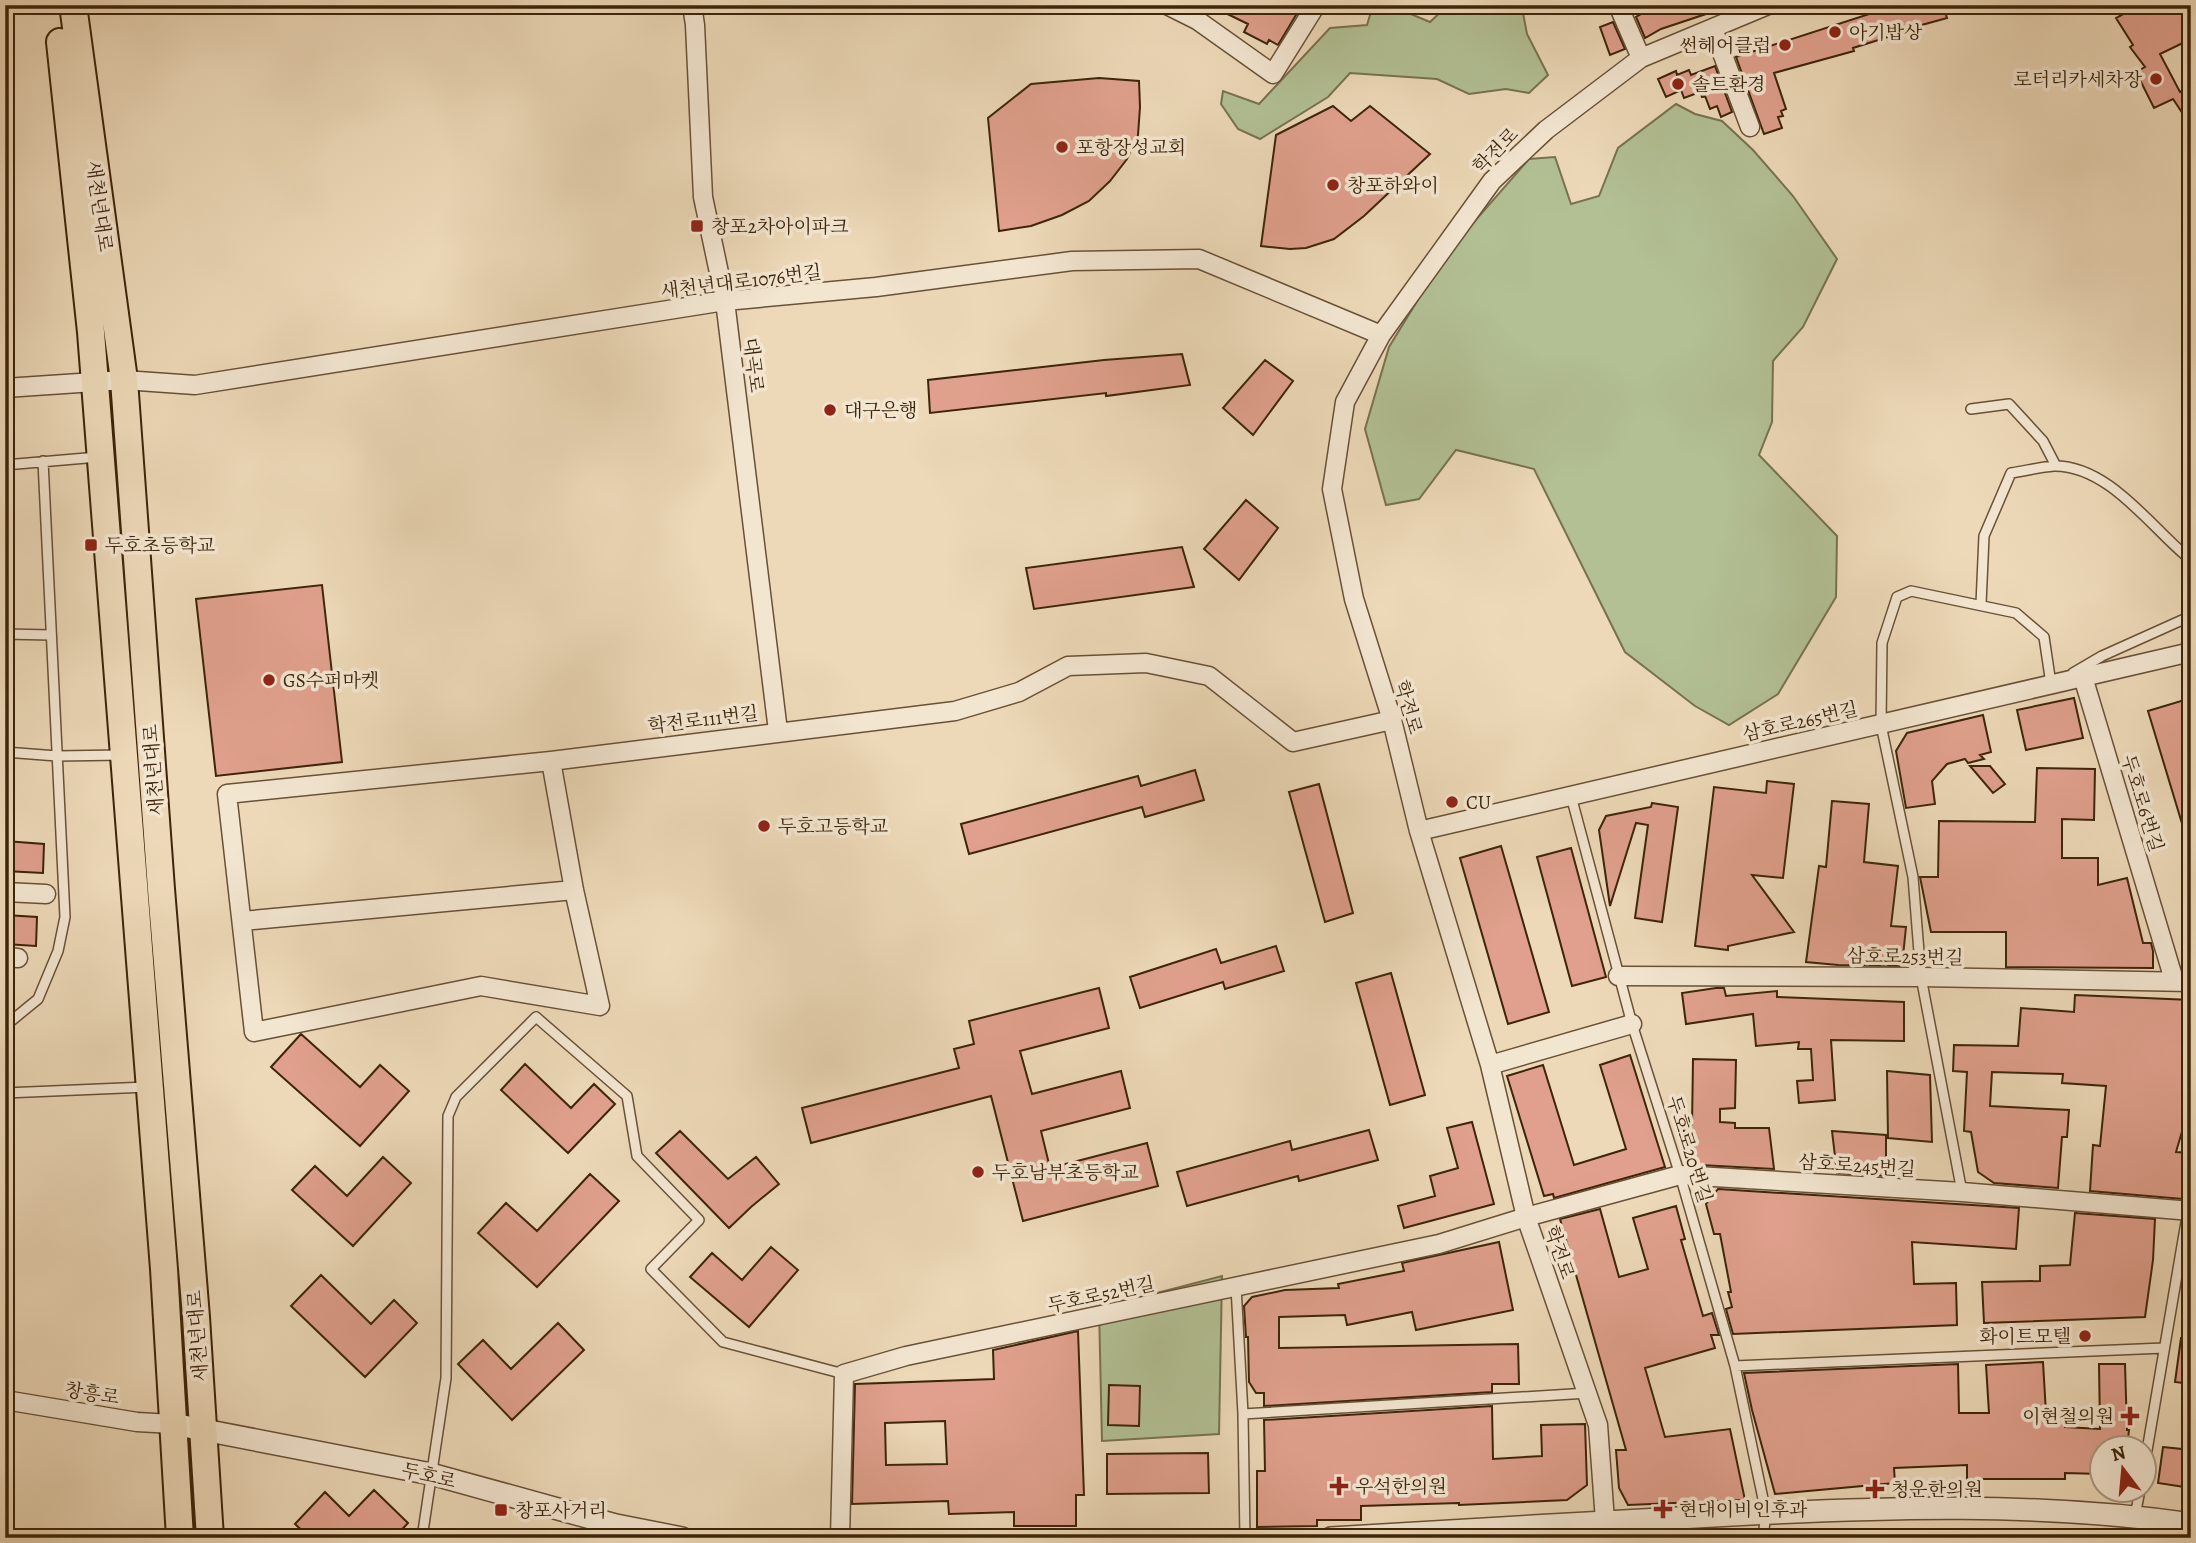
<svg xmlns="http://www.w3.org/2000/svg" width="2196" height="1543" font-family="Alegreya,'Noto Serif KR',serif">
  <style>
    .green { fill: #b2c094; stroke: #78724f; stroke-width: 2 }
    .building { fill: #e0a08d; stroke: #3d240a; stroke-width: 2; fill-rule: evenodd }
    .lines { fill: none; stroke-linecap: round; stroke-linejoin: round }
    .service-casing { stroke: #695136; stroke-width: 12 }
    .minor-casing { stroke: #695136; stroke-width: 21 }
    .tertiary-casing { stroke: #695136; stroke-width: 24 }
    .primary-casing { stroke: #3d240a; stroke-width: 30 }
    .service { stroke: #f3e6d1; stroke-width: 9 }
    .minor { stroke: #f3e6d1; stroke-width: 18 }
    .tertiary { stroke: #f3e6d1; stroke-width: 21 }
    .primary { stroke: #edd9b8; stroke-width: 26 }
    .poi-dot { fill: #8f2418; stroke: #f3e6d1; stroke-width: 2.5 }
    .labels { text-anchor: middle; stroke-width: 7; stroke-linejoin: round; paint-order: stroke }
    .poi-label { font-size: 19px; fill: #3d240a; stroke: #f3e6d1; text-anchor: start }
    .street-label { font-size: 19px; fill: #3d240a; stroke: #f3e6d1 }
  </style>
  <rect width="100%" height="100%" fill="#edd9b8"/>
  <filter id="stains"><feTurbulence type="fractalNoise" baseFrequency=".00286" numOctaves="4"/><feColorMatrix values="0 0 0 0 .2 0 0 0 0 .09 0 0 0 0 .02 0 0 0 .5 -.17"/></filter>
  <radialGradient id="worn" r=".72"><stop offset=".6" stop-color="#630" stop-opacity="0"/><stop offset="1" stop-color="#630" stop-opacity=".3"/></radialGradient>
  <!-- green -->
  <path class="green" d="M1373,5h16l41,17 18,-17h69l6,8 4,21 21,41 -19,18 -23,-4 -37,5 -32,-15 -87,-6 -22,24 -68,42 -22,-10 -17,-25 2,-13 36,13 71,-76 37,-3z
    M1676,104l19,10 27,7 31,29 40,46 44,63 -34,68 -30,34 -1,61 -13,33 78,81 -1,61 -58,97 -49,31 -34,-19 -70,-54 -91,-183 -78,-19 -37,49 -33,6 -21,-76 24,-82 57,-93 83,-95 26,-2 16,47 28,-8 19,-48z
    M1222,1276l-3,158 -117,7 -3,-133z"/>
  <!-- building -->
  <path class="building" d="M1209,5h93l-24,40 -9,-5 -2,4 -23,-12 4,-8z
    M1657,5h66l1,3 -63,21 -16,9 -9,-21z
    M1897,5h46l4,13 -47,13 1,2 -48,15 1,3 -80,22 12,36 -5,2 2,5 -5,1 4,11 -18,6 -28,-77z
    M2121,5h70v34l-31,15 20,38 11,-5v39l-18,-27 -19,9 -18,-36 9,-5 -15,-20 3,-2 -17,-27 11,-6z
    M1613,22l12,27 -15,6 -10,-28z
    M1715,66l17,46 -11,5 -4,-11 -7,3 -5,-13 -3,1 -2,-5 -16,6 -3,-8 -15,7 -8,-18 18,-8 1,4 12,-5 2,5z
    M1099,78l40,3 1,26 -2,28 -11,24 -17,22 -21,20 -27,14 -31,11 -32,5 -11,-113 43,-34z
    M1333,106l18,15 19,-15 60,48 -66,62 -30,23 -28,9 -16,1 -29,-3 15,-111z
    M1182,354l8,31 -84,11v-3l-176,20 -2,-33 176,-20z
    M1265,360l28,21 -40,54 -30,-27z
    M1246,500l32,28 -39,52 -35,-31z
    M1182,547l12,40 -160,22 -8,-41z
    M322,585l20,177 -126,14 -20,-177z
    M2074,698l9,40 -57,12 -9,-40z
    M2191,698v142h-4l-39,-129z
    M1983,715l8,37 -11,3 4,4 -16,4 -3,-4 -18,5 -15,17 3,23 -29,4 -10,-57 11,-18z
    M1970,766h20l15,18 -12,9z
    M2037,768l58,1 -1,51 -32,-1v39h36v27l29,-7 16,65h8l2,8v17l-147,-1v-35h-75l-11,-55h18l1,-56 96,1z
    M1195,770l9,30 -59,17 -3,-10 -173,47 -8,-30 177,-48 3,10z
    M1767,781l27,3 -11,94 -31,-3 42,57 -66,14v4l-33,-4 19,-159 52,6z
    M1319,784l34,129 -28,9 -36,-130z
    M1832,801l37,3 -5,58 34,4 -7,60 15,1 -4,39 -64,-1 -32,-3 13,-96 7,1z
    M1652,803l26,4 -16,115 -27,-4 13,-93 -12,-2 -26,83 -11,-76 7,-14 45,-9z
    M5,841l39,3 -1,29 -38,-2z
    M1501,846l48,166 -41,12 -48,-166z
    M1571,848l35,129 -34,9 -35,-129z
    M5,915l32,2 -1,29 -31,-2z
    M1276,946l8,25 -59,18 -2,-7 -83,26 -10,-31 86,-28 5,14z
    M1391,973l34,122 -35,10 -34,-122z
    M1099,988l10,40 -89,23 12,43 89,-23 9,37 -89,23 9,37 97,-25 11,43 -135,35 -32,-125 -180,47 -9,-35 157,-40 -5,-19 20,-5 -5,-23z
    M1716,988h8l2,8 51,-5v6l127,5v39l-73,-1 4,60 -36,3 -2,-22 16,-1 -2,-31h-13l1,-7 -43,4 -3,-32 -67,10 -4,-31z
    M2075,995l116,5v101l-15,51 15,1v16l-8,30 -93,-8 3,-46 7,1 6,-60 -44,-3 1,-9 -71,-2 -2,34 79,4 -2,27h-5l-4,51 -64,-5 -16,-11 -7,-40 -7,-1 3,-59 -14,-1 1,-26 64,1 3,-38 53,4z
    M301,1034l59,53 20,-22 29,26 -49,55 -89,-79z
    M1630,1055l35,112 -111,31 -1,-4 -9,2 -37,-120 36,-11 31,100 52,-16 -26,-84z
    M1693,1059l43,1 -1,48 -15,1v13l15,1v5h34l5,41 -74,-4 -11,-12 -6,-26h9z
    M525,1064l46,44 23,-24 21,20 -47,49 -67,-63z
    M1887,1071l43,4 2,67 -44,-4z
    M1472,1122l22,82 -90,24 -6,-22 37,-10 -5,-20 28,-8 -11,-40z
    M1369,1130l9,30 -79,21 -1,-5 -111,30 -10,-34 113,-31 2,9z
    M680,1131l48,48 28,-22 23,27 -28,23 -22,21 -73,-75z
    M1832,1131l54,4v41l-49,-3z
    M383,1157l28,26 -58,63 -61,-56 23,-24 32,30z
    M590,1174l29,27 -82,86 -59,-54 28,-30 31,28z
    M1718,1189l301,19 -3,41 -104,-7 2,42 42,-1 1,42 -224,9 -7,-25 6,-2 -4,-15h3l-11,-58h-6l-8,-30z
    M1676,1206l9,33 -4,1 22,76 9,-3 7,22h-8l4,13 -70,20 20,69 65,-8 15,71 -117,5 -9,-17 -3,-38h10l-66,-231 40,-10 19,68 29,-8 -15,-51z
    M2075,1213l80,6 -2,41 -8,57 -161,6 -2,-41 58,-1v-15l30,-1z
    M1499,1242l14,68 -97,20 -4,-18 -65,13 -2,-10 -66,2v31l239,-4 1,40h-27v8l-228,14v-13h-8l-7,-11 -1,-45h-2l-2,-31 8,-9 33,-7 54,-2 -1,-4 66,-13 -2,-8z
    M771,1247l27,23 -49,57 -59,-50 22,-24 30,27z
    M321,1275l50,49 23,-24 23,23 -52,54 -74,-71z
    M558,1323l26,27 -72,70 -54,-56 25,-24 28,29z
    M1078,1331l6,164h-8v31h-62v-14l-65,2 -1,-13 -96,3 3,-120 139,-5 -1,-29zM945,1421l2,43 -61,1 -1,-42z
    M2181,1338h10v46l-16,-2z
    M2043,1362l3,51 18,-1 1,15 35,2 -1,-65h26l2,66h2l-2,18h-25v26l-37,-1v6h-98v-14l-73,3 1,15 -120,11 -23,-84 -8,-37 214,-9 1,49h30l-3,-48z
    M1109,1385l31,1 -1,40 -31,-1z
    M1492,1406l1,53 49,-3 -1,-31 44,-1 2,61 -20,15 -108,5v-2l-98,3v14h-44v6l-60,1v-56h8l-1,-51z
    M2163,1447l28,3v38l-33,-5z
    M1208,1453l1,40 -102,1v-40z
    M374,1490l34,33 -14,15h-84l-15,-14 30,-32 24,24z"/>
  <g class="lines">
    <!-- service casing -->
    <g class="service-casing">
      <path id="service" d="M1971,409l38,-5 34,37 13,25
        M5,465l93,-8
        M1981,604l3,-68 27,-63c14,-2 29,-6 43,-7 55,-1 98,63 137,94
        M5,634l46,1
        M2073,673l29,-17 89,-40
        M5,752l52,4 65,-1
        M1571,796l61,228 48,151 55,191 31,147 -3,25
        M5,1026l33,-27 20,-48 7,-34 -22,-456
        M5,1093l142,-6
        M1962,1192l-41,-215 -8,-100 -32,-152 1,-82 15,-46 14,-6 105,22 28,24 7,47
        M1236,1287l7,127 2,124
        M5,1366l3,35
        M1735,1366l429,-18
        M1243,1414l345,-21
        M2144,1468l47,-275
        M2135,1516l5,-26
        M422,1538l24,-160 2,-262 8,-19 80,-80 91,79 10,60 62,64 -48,49 72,73 121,32"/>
    </g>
    <!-- minor casing -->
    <g class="minor-casing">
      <path id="minor" d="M692,5l3,20 8,172 22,104 53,430
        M1167,5l30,15 76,54 43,-69
        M1618,5l23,53
        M1713,29l37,98
        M5,388l119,-8 71,5 530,-84 151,-14 196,-26 127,-2 182,76
        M2083,677l91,303
        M551,761l23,129 26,116 -119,-20 -227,46 -27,-238 324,-33 404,-50 64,-19 49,-26 78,-3 63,13 84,66 99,-22
        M1419,831l772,-179
        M5,892l41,2
        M242,921l332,-31
        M5,957l13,1
        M1618,976l303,1 270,5
        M1490,1065l142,-41
        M5,1400l132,22 36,2
        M840,1538l4,-164 62,-18 533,-112 87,-27 154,-42 282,17 229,19
        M1604,1538l1,-17 -7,-96 -72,-208 -36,-152 -71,-234 -27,-111 -38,-121 -22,-110 13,-87 36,-67 111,-154 54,-51 95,-72 127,-53"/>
    </g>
    <!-- tertiary casing -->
    <g class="tertiary-casing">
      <path id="tertiary" d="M173,1424l258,50 185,51 66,13
        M1331,1538c134,-8 267,-16 401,-23 153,-8 307,-13 459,9"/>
    </g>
    <!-- primary casing -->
    <g class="primary-casing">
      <path id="primary" d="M73,5l51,375 37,509 35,428 14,221
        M60,42l31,290 73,937 16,269"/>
    </g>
    <!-- service -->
    <use href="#service" class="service"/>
    <!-- minor -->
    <use href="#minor" class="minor"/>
    <!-- tertiary -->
    <use href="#tertiary" class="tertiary"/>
    <!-- primary -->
    <use href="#primary" class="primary"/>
  </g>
  <!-- markers -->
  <g class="poi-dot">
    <circle cx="1835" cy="32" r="7"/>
    <circle cx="1785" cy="45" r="7"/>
    <circle cx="2156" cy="79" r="7"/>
    <circle cx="1678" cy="84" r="7"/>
    <circle cx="1062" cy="147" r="7"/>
    <circle cx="1333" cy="185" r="7"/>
    <rect x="690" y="219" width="14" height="14" rx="3.5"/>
    <circle cx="830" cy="410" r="7"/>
    <rect x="84" y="538" width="14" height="14" rx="3.5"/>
    <circle cx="269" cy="680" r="7"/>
    <circle cx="1452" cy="802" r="7"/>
    <circle cx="764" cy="826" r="7"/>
    <circle cx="978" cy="1172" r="7"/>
    <circle cx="2085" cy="1336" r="7"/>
    <path d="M2126.5 1405.5h7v7h7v7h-7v7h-7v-7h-7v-7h7z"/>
    <path d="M1335.5 1475.5h7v7h7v7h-7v7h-7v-7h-7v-7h7z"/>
    <path d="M1871.5 1478.5h7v7h7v7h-7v7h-7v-7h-7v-7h7z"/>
    <path d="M1659.5 1498.5h7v7h7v7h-7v7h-7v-7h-7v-7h7z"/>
    <rect x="494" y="1503" width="14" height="14" rx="3.5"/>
  </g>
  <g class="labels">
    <!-- poi labels -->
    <g class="poi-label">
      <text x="1849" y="39">아기밥상</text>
      <text x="1771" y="52" text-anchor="end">썬헤어클럽</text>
      <text x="2142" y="86" text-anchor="end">로터리카세차장</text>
      <text x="1692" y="91">솔트환경</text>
      <text x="1076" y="154">포항장성교회</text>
      <text x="1347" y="192">창포하와이</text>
      <text x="711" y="233">창포2차아이파크</text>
      <text x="844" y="417">대구은행</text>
      <text x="105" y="552">두호초등학교</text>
      <text x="283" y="687">GS수퍼마켓</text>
      <text x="1466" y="809">CU</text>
      <text x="778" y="833">두호고등학교</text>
      <text x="992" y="1179">두호남부초등학교</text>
      <text x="2071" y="1343" text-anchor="end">화이트모텔</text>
      <text x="2114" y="1423" text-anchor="end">이현철의원</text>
      <text x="1355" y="1493">우석한의원</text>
      <text x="1891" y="1496">청운한의원</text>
      <text x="1679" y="1516">현대이비인후과</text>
      <text x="515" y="1517">창포사거리</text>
    </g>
    <!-- street labels -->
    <g class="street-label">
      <text transform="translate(1495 150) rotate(-45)" y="7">학전로</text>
      <text transform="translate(100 206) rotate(82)" y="7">새천년대로</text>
      <text transform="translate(741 281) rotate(-7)" y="7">새천년대로1076번길</text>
      <text transform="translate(754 365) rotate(83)" y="7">대곡로</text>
      <text transform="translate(1409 707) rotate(74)" y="7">학전로</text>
      <text transform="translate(703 719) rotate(-7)" y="7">학전로111번길</text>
      <text transform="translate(1800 721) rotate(-13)" y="7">삼호로265번길</text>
      <text transform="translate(153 770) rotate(-94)" y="7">새천년대로</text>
      <text transform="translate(2143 803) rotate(73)" y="7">두호로6번길</text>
      <text transform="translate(1905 956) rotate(1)" y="7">삼호로253번길</text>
      <text transform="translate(1690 1149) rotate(73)" y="7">두호로20번길</text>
      <text transform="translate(1857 1165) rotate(4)" y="7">삼호로245번길</text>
      <text transform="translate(1560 1252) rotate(71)" y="7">학전로</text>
      <text transform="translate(1101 1294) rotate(-12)" y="7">두호로52번길</text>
      <text transform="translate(197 1336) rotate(-94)" y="7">새천년대로</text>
      <text transform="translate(92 1393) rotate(9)" y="7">창흥로</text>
      <text transform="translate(429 1475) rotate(13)" y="7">두호로</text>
    </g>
  </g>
  <!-- margin -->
  <rect width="2196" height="1543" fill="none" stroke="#edd9b8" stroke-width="28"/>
  <rect x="7" y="7" width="2182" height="1529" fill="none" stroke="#3d240a" stroke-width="3.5"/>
  <rect x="14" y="14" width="2168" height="1515" fill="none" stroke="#3d240a" stroke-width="2"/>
  <!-- north arrow -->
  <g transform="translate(2123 1469) rotate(344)"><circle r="33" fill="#f3e6d1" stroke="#aa9881" stroke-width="2"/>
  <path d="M0-5L12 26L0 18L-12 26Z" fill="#8f2418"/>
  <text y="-10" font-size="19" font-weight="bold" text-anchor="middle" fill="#3d240a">N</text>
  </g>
  <rect width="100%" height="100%" filter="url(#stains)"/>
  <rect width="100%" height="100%" fill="url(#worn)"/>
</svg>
